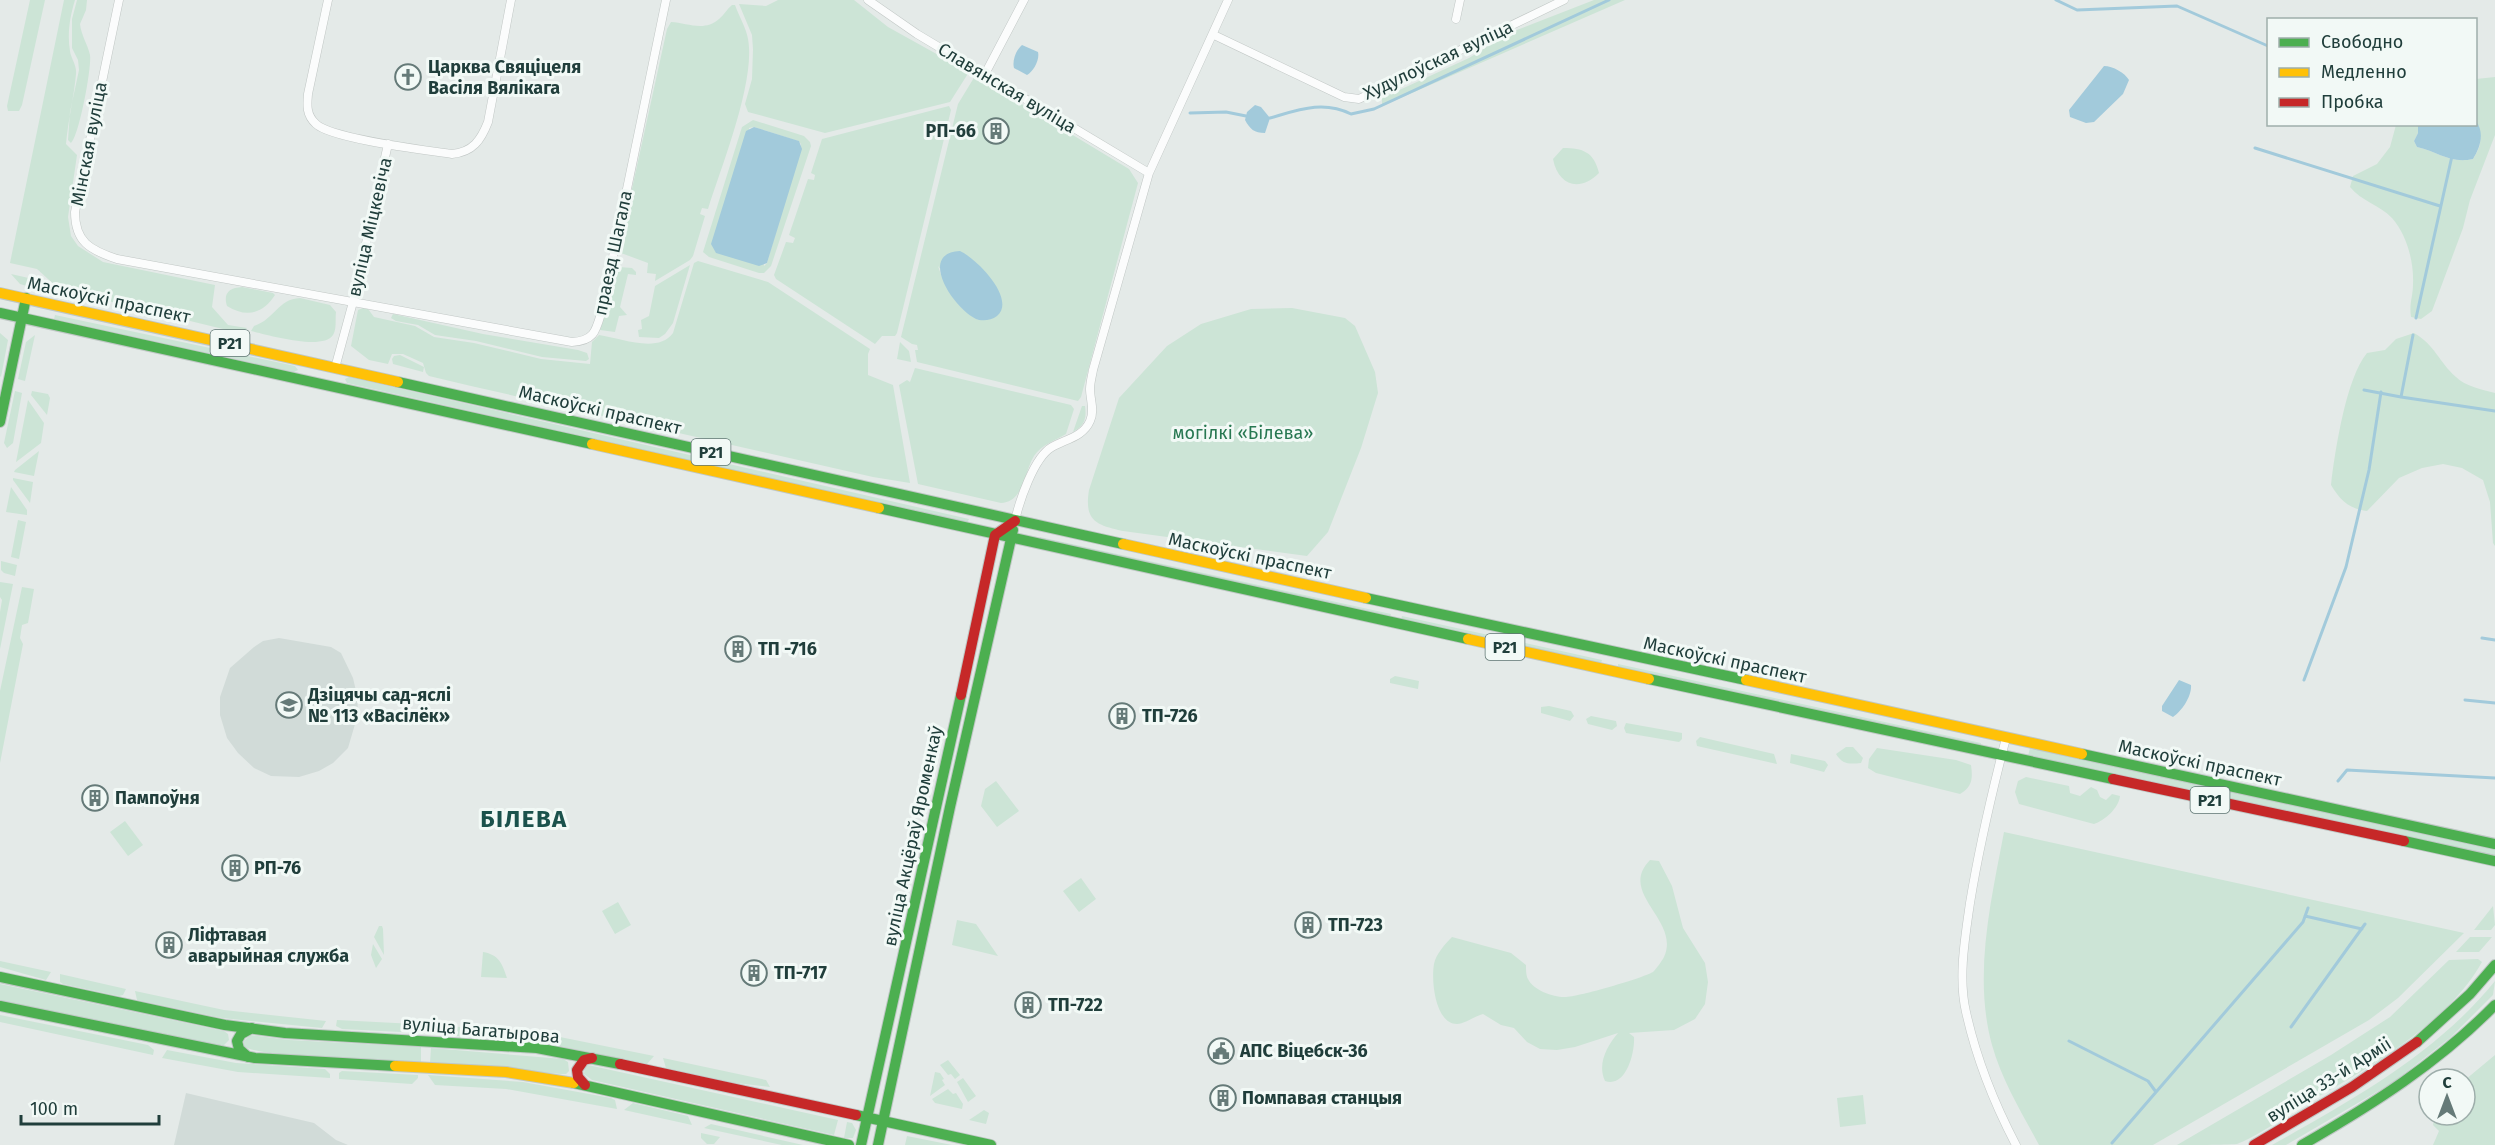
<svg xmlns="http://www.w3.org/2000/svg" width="2495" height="1145" font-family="'Fira Sans',sans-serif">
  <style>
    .built { fill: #d1dbd8 }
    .green { fill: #cce4d6; fill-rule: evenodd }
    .water { fill: #a2cadb }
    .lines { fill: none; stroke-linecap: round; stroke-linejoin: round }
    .stream { stroke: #a2cadb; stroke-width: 3 }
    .street-casing { stroke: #c1c7c5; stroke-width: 9 }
    .fast-casing { stroke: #bfc7c5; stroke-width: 12 }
    .slow-casing { stroke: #bfc7c5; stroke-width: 12 }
    .jam-casing { stroke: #bfc7c5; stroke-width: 12 }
    .street { stroke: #fbfcfc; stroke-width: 8 }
    .fast { stroke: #4caf50; stroke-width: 10 }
    .slow { stroke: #ffc107; stroke-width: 10 }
    .jam { stroke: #c62828; stroke-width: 10 }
    .labels { text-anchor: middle; stroke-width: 6; stroke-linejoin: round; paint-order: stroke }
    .shield { fill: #f2f9f6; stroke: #5f7673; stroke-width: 1.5 }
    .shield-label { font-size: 16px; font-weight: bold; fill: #203e3b }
    .street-label { font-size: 18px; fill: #203e3b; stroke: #f2f9f6 }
    .poi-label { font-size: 18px; font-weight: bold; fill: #203e3b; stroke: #f2f9f6; text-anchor: start }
    .park-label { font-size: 18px; fill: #287852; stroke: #f2f9f6 }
    .district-label { font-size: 24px; font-weight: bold; letter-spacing: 1.5px; fill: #1b524c; stroke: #f2f9f6 }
  </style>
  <rect width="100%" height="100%" fill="#e4eae8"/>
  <!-- built -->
  <path class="built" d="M279,638l52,9 10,6 12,25 4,17 1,19 -10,34 -15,15 -14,8 -20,6 -28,-1 -17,-8 -16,-15 -11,-15 -7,-23v-18l10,-29 24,-21 9,-6z
    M186,1093l128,30 22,17 12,5h-174z"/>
  <!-- green -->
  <path class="green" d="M30,0h15l-23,105 -3,6h-11l-1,-5z
    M64,0h11c-5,16 -8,34 -5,51 1,8 7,14 6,23 -2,23 -8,46 -10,70l11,11 -9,62 3,19 7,10 25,16 112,23 -3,22 16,18 19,3 -3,3 -17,-1 -168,-41 -22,-20 -27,-6z
    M77,0h10l-1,10 -6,14c1,11 8,21 10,31 2,12 -11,82 -19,88l-3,-3 2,-28 9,-42 -1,-10 -6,-12v-29z
    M778,0h76l34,27 81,45 -19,30 -125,31 -77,-21 -3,-8 7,-25 1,-30 -1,-14 -13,-31 27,2z
    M1594,0h31l-243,106v-8l87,-40 40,-25z
    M732,5h3c4,11 11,23 13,34 8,42 -27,128 -40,170l-6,-1 -2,6 5,2 -12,40 -3,4 -35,21 1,-7 -9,-1 1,-10 -27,-10 -2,-5 48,-219 4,-7c16,1 34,10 48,-3 5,-4 8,-10 13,-14z
    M975,76l154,93 9,14 -57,214 -3,4 -161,-39 -2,-12h3l-1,-5 -5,-1 -11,-7 57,-233zM938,266l41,54c-21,-10 -34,-32 -41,-54z
    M2495,77v58l-25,65 -7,28 -31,83 -11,8 -10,-2c-2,-14 2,-20 2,-33 1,-22 -6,-49 -21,-66 -12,-13 -31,-17 -42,-31l3,-11 24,-12 13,-17 6,-22h22v8l-4,8 3,6c22,5 33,17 56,12 12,-18 6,-22 3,-40 -3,-12 0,-28 0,-40z
    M949,106l2,4 -54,223 -2,3h-13l-7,8 -99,-65 -2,-4 12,-33 7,1 2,-5 -6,-3 19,-56 6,1 1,-5 -4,-2 11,-34z
    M753,120l51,16 6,6 1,4 -40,120 -7,7h-5l-50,-16 -6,-5 39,-125zM754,127l44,14 3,3 -34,119 -3,3 -15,-138z
    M1563,148c20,0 31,4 36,25 -20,20 -41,12 -46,-14z
    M698,261l70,21 102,67 -2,5v21l25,10 17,98 -37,-6 -402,-91 -42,-10 -3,-3 -3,-10 -20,-9h-11l-4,10 -19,-4 -18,-14 7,-36 5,-2 5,1 6,8 41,9 19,11 40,6 67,16 49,5 2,-22 7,-7c22,3 59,19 74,-2l21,-70z
    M690,265l-17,58 -8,11 -6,4 -20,-1 -1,-7 4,-1 -1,-9 8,-4 6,-30z
    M619,267l13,1 4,4v3l-8,-1 -8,33 7,8 -8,1 -4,16 -15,-2 14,-58z
    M11,274l22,5 8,11 -21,-6z
    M242,287l31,6 2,2c-12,19 -29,23 -48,11 -4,-13 2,-18 15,-19z
    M300,298l30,7 6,7c-1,7 1,17 -3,23 -10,16 -65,0 -82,-4l3,-5c21,-7 24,-27 46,-28z
    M1292,308l53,10 10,8 20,46 3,21 -17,55 -33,84 -21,24 -184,-25c-27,-6 -39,-10 -34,-41l30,-92 48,-52 34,-22 50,-15z
    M393,314l90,20 95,16 9,3 2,6 -3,2 -44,-4 -66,-16 -41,-6 -17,-10 -22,-4 -5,-3z
    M55,315l240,51 3,4 -4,2 -240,-53z
    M0,333l8,7 -7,37 -1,-1z
    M2414,333c21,12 25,29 42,44 9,9 27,13 39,16v153l-2,-3 -3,-41 -7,-22 -21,-12 -19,-4 -21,4 -23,10 -32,33c-18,-2 -27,-11 -36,-26 4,-34 15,-107 36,-132l18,-3 11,-11z
    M35,335l-10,46 -7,-2 8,-37z
    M900,342l9,9 2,11 -14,-3z
    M400,355l24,12 -1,5 -30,-8 -1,-5 2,-3z
    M915,368l156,37 3,4 -8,25c-10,6 -25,11 -32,22 -10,16 -10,46 -33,47l-83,-19 -19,-99 8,-5 3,2z
    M349,377l620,142 -2,4 -620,-140 -2,-4z
    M15,391l7,2 -9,50 -6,5 -3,-5z
    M32,391l16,3 2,4 -3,17 -16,-20z
    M28,400l16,23 -3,20 -25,19z
    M1082,406h3c2,13 -1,20 -12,26z
    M39,451l-5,25 -20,-4 1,-2z
    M13,478l20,4 -3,21 -17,-23z
    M11,487l16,23v5l-21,-3z
    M18,520l8,2 -7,37 -8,-2z
    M1040,537l351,77 -1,3 -350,-77z
    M1,561l16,4 -2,11 -11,-3 -3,-3z
    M0,582l13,2 -13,65v-37l2,-12 -2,-3z
    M22,587l12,2 -6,34 -6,2 -2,13 3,6 -23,119v-72z
    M1402,616l200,44 -1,3 -200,-44z
    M1618,664l363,79v4l-363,-80z
    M1395,676l24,5 -1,8 -28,-6v-4z
    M1549,706l22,5 3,5 -4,5 -29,-8v-6z
    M1591,716l25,5 1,5 -5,4 -24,-6 -2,-5z
    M1626,723l56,10v6l-3,3 -53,-9 -2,-5z
    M1700,737l74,17 3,10 -80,-18 -1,-5z
    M1846,747h7l10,11 -2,5c-12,1 -18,2 -25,-9z
    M1877,748l79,12 15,5c2,14 1,22 -11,29l-84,-21 -8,-5 1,-9z
    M2030,748l465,101v8l-467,-101z
    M1791,754l34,7 3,4 -4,7 -34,-9z
    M2026,777l43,9 1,7 10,3 11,-9 6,3 3,7 6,3 6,-6 8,2c-1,12 -16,25 -26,28l-75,-20 -4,-12 3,-11z
    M996,781l23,30 -22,16 -16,-21 4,-17z
    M125,821l18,24 -15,11 -18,-24z
    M2004,832l460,101 -66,65 -29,22 -216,125h-114c-17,-32 -37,-64 -47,-100 -19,-69 -1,-144 12,-213z
    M1650,860l9,1 13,25 11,42 22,35 3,19 -3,22 -10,15 -21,11 -45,3 5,4c1,16 -8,51 -29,44 -8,-17 2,-35 13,-48l-43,14 -18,3 -17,-1 -13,-7 -13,-14 -13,-3 -18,-11c-8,2 -19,10 -26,10 -22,0 -26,-44 -23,-60 2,-10 11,-20 18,-27l59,16 15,12c0,4 0,11 2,14 5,11 25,18 36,18 11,1 79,-19 89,-25 3,-3 9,-11 11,-15 17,-37 -47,-63 -14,-97z
    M1081,878l15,21 -17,13 -16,-21z
    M618,902l13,23 -16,9 -13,-23z
    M2493,906l2,19 -4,5h-17z
    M957,920l19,4 22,32 -46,-11z
    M379,926h3l1,3 1,26 -10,-18z
    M2470,937h22l-13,15h-23z
    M373,944l9,15 -6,9 -5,-13z
    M483,952c16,3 19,11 24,26l-26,-1z
    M2478,959l4,3c-36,65 -123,111 -185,147 -19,12 -39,27 -60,35 -13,1 -45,1 -60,1l154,-90 59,-38 59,-57z
    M0,961l51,11 -5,8 -46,-13z
    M60,974l66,15 -3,6 -4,1 -56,-12 -3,-2z
    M2495,981l-2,14 -42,42 -28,22 -31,24 -106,62h-14c80,-45 164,-91 223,-164z
    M0,984l224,47 4,3 1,6 -7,7 -222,-47z
    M135,991l89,19 102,11 -4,7 -100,-10 -85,-18z
    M0,1015l148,30 6,5 -1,5 -153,-33z
    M337,1020l78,4 6,9 -79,-4 -6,-3z
    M439,1025l95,9 -6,7 -98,-7 1,-3z
    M250,1035l39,5 132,7v15c-27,-1 -165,-4 -177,-16v-5z
    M542,1035h8l104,21 -7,8 -97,-20 -5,-3z
    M431,1048l132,11 5,3 1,9 -3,3h-5l-131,-11z
    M167,1050l69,13 89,6 5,5v4l-92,-6 -76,-14z
    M2495,1055v90h-62l6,-14 -6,-6 2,-10h30v-35z
    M663,1058l103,22 4,7 -34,-4 -70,-15z
    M948,1060l12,15 -5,4 -4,-5 -3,1 -8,-10z
    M588,1065l250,55 -4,15 -242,-55 -8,-6 1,-7z
    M342,1071l76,4v3l-6,6 -73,-5v-6z
    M935,1072l5,1 4,6 -2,1 3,5 -15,11z
    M428,1075l95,7 88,16 4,2 2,9 -111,-20 -71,-4z
    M963,1078l13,18 -8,6 -11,-20z
    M948,1089l5,5 3,-1 7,11 -1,5 -27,-6 -3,-4z
    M1863,1095l3,29 -26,3 -3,-29z
    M633,1103l55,13 4,9 -68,-15z
    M984,1110l5,3 -3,11 -17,-4z
    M847,1122l5,1 4,7 -3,8h-9z
    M711,1124l92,21h-21l-78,-17z
    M701,1133l19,4 -6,7h-7l-6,-6z
    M907,1136l45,9h-47z"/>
  <!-- water -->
  <path class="water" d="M1022,45l16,7c2,8 -5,20 -11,23l-13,-7c-2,-7 2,-18 8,-23z
    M2104,66c9,0 21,7 25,14l-6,14 -29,28 -8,1 -16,-6 -1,-7z
    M1255,105l6,2 9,11 -5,15c-11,0 -15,-4 -20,-13l2,-8z
    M2476,121c9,12 4,27 -3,38 -23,5 -34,-7 -56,-12l-3,-6 4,-8v-8l58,-1z
    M754,127l45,14 3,8 -35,114 -8,3 -43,-13 -5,-9 35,-113z
    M960,251c16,7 57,48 37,65 -5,4 -12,5 -18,4 -22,-6 -64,-67 -19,-69z
    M2179,680l12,5c1,11 -9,26 -18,32l-11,-6v-5z"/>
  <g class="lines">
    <!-- stream -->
    <path class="stream" d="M2056,0l21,10 100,-4 91,40
      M1190,113l36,-1 20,4
      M1270,118c28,-8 53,-18 81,-4l23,-5 235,-109
      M2255,148l185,58
      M2416,318l36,-162
      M2413,335l-12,62 94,14
      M2364,390l37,7
      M2482,638l13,2
      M2304,680l42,-113 23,-97 12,-78
      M2465,700l30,3
      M2338,781l9,-11 148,8
      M2305,916l57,13
      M2291,1027l74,-103
      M2069,1041l79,40 8,11
      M2112,1143l191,-221 5,-14"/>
    <!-- street casing -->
    <g class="street-casing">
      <path id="street" d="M119,0l-44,212c0,30 15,38 42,47l455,83c23,-1 24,-12 30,-32l64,-310
        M328,0l-20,94c-1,11 -2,21 8,30 16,15 110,26 136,30 21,-2 29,-14 36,-32l23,-122
        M868,0l49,34 232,139
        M1456,19l4,-19
        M1214,35l130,62 15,2 205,-99
        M985,74l39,-74
        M335,368l18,-66 35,-158
        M1015,521c4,-19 19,-64 37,-74 14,-8 31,-10 38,-26 5,-10 0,-22 0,-32 0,-6 2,-13 3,-19l56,-197 79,-173
        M2006,738c-14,54 -27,110 -36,165 -5,35 -12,75 -4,109 10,45 29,93 50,133"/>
    </g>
    <!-- fast casing -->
    <g class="fast-casing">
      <path id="fast" d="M0,313l592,131
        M398,382l725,162
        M0,422l26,-124
        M879,508l589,131
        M1366,598l380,82
        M1649,679l464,100
        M2082,754l413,90
        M2404,841l91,20
        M0,977l225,48 60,8 252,15 83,16
        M0,1006l255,52 140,8
        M2417,1042l53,-48 25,-29
        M248,1057l-9,-8 -2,-8 4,-7 11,-6
        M574,1083l275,62
        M856,1115l135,30
        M861,1145l100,-450
        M878,1145l72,-338 63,-277
        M2302,1145c70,-40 136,-82 193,-140"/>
    </g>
    <!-- slow casing -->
    <g class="slow-casing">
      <path id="slow" d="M0,293l398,89
        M592,444l287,64
        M1123,544l243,54
        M1468,639l181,40
        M1746,680l336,74
        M395,1066l111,6 68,11"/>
    </g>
    <!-- jam casing -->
    <g class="jam-casing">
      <path id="jam" d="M961,695l34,-160 20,-14
        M2113,779l291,62
        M620,1064l236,51
        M585,1085l-7,-8 -1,-7 7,-10 8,-2
        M2254,1145l98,-58 65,-45"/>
    </g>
    <!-- street -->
    <use href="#street" class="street"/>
    <!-- fast -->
    <use href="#fast" class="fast"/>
    <!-- slow -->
    <use href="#slow" class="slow"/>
    <!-- jam -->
    <use href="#jam" class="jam"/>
  </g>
  <!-- icons -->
  <defs>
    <g id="church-ring" transform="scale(1.35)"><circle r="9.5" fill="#f2f9f6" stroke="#657a78" stroke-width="1.5"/><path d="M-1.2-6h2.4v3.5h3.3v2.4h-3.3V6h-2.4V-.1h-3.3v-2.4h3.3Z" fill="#657a78"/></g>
    <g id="building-ring" transform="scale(1.35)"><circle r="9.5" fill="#f2f9f6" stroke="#657a78" stroke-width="1.5"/><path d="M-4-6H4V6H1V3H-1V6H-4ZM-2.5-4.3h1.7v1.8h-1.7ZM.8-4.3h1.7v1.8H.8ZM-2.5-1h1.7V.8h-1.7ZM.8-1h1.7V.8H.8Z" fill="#657a78"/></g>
    <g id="school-ring" transform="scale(1.35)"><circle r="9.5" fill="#f2f9f6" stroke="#657a78" stroke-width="1.5"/><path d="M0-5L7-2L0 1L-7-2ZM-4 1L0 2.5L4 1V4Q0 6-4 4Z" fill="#657a78"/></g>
    <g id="civic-ring" transform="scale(1.35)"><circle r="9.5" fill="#f2f9f6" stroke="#657a78" stroke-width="1.5"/><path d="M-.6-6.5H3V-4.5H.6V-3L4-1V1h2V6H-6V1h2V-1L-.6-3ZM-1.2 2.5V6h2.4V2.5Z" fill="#657a78"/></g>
  </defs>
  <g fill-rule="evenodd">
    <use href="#church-ring" x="408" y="77"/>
    <use href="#building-ring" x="996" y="131"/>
    <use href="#building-ring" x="738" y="649"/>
    <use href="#school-ring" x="289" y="705"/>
    <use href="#building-ring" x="1122" y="716"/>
    <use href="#building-ring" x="95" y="798"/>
    <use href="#building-ring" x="235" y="868"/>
    <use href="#building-ring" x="1308" y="925"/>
    <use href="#building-ring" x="169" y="945"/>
    <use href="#building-ring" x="754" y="973"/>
    <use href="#building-ring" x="1028" y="1005"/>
    <use href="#civic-ring" x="1221" y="1051"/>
    <use href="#building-ring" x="1223" y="1098"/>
  </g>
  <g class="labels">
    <!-- shield labels -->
    <g class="shield">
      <rect x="210.5" y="330" width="39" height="26" rx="4.5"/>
      <rect x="691.5" y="439" width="39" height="26" rx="4.5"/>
      <rect x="1485.5" y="634" width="39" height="26" rx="4.5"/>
      <rect x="2190.5" y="787" width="39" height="26" rx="4.5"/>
    </g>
    <g class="shield-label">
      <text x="230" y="349">Р21</text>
      <text x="711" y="458">Р21</text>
      <text x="1505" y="653">Р21</text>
      <text x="2210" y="806">Р21</text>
    </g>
    <!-- street labels -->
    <g class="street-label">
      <text transform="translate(1438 60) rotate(-25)" y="6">Худулоўская вуліца</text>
      <text transform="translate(1007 88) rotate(31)" y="6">Славянская вуліца</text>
      <text transform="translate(89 144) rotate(-79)" y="6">Мінская вуліца</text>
      <text transform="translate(370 227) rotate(-77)" y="6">вуліца Міцкевіча</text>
      <text transform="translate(613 253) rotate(-78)" y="6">праезд Шагала</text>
      <text transform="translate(109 300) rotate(12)" y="6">Маскоўскі праспект</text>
      <text transform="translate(600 410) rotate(13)" y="6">Маскоўскі праспект</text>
      <text transform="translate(1250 556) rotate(12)" y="6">Маскоўскі праспект</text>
      <text transform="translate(1725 660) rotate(12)" y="6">Маскоўскі праспект</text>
      <text transform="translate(2200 763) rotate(12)" y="6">Маскоўскі праспект</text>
      <text transform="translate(913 836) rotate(-78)" y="6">вуліца Акцёраў Яроменкаў</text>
      <text transform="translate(481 1030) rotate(5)" y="6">вуліца Багатырова</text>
      <text transform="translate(2329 1080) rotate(-32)" y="6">вуліца 33-й Арміі</text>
    </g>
    <!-- poi labels -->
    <g class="poi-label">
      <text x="428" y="73">Царква Свяціцеля<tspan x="428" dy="21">Васіля Вялікага</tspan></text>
      <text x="976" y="137" text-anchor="end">РП-66</text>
      <text x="758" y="655">ТП -716</text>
      <text x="308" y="701">Дзіцячы сад-яслі<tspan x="308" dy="21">№ 113 «Васілёк»</tspan></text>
      <text x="1142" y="722">ТП-726</text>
      <text x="115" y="804">Пампоўня</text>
      <text x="254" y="874">РП-76</text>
      <text x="1328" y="931">ТП-723</text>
      <text x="188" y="941">Ліфтавая<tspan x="188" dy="21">аварыйная служба</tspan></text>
      <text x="774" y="979">ТП-717</text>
      <text x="1048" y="1011">ТП-722</text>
      <text x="1240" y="1057">АПС Віцебск-36</text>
      <text x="1242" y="1104">Помпавая станцыя</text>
    </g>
    <!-- park labels -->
    <g class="park-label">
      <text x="1243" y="439">могілкі «Білева»</text>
    </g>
    <!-- district labels -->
    <g class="district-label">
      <text x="524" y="827">БІЛЕВА</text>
    </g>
  </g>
  <!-- legend -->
  <rect x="2267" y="18" width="210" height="108" fill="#f2f9f6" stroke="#9eaeab" stroke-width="1.5"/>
  <rect x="2279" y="38" width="30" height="9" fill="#4caf50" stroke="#9eaeab" stroke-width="1.5"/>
  <text x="2321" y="48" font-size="18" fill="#203e3b">Свободно</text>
  <rect x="2279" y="68" width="30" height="9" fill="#ffc107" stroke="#9eaeab" stroke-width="1.5"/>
  <text x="2321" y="78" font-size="18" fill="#203e3b">Медленно</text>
  <rect x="2279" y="98" width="30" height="9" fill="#c62828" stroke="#9eaeab" stroke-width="1.5"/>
  <text x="2321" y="108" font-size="18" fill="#203e3b">Пробка</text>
  <!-- north arrow -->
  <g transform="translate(2447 1097)"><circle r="28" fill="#f2f9f6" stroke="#9eaeab" stroke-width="1.5"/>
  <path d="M0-4.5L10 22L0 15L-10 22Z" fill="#657a78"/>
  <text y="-9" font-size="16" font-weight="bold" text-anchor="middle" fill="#203e3b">С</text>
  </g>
  <!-- scale -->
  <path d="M21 1115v9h138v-9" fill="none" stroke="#203e3b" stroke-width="3"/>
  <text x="30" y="1115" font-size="18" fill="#203e3b" stroke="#f2f9f6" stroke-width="4.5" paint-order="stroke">100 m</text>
</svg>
